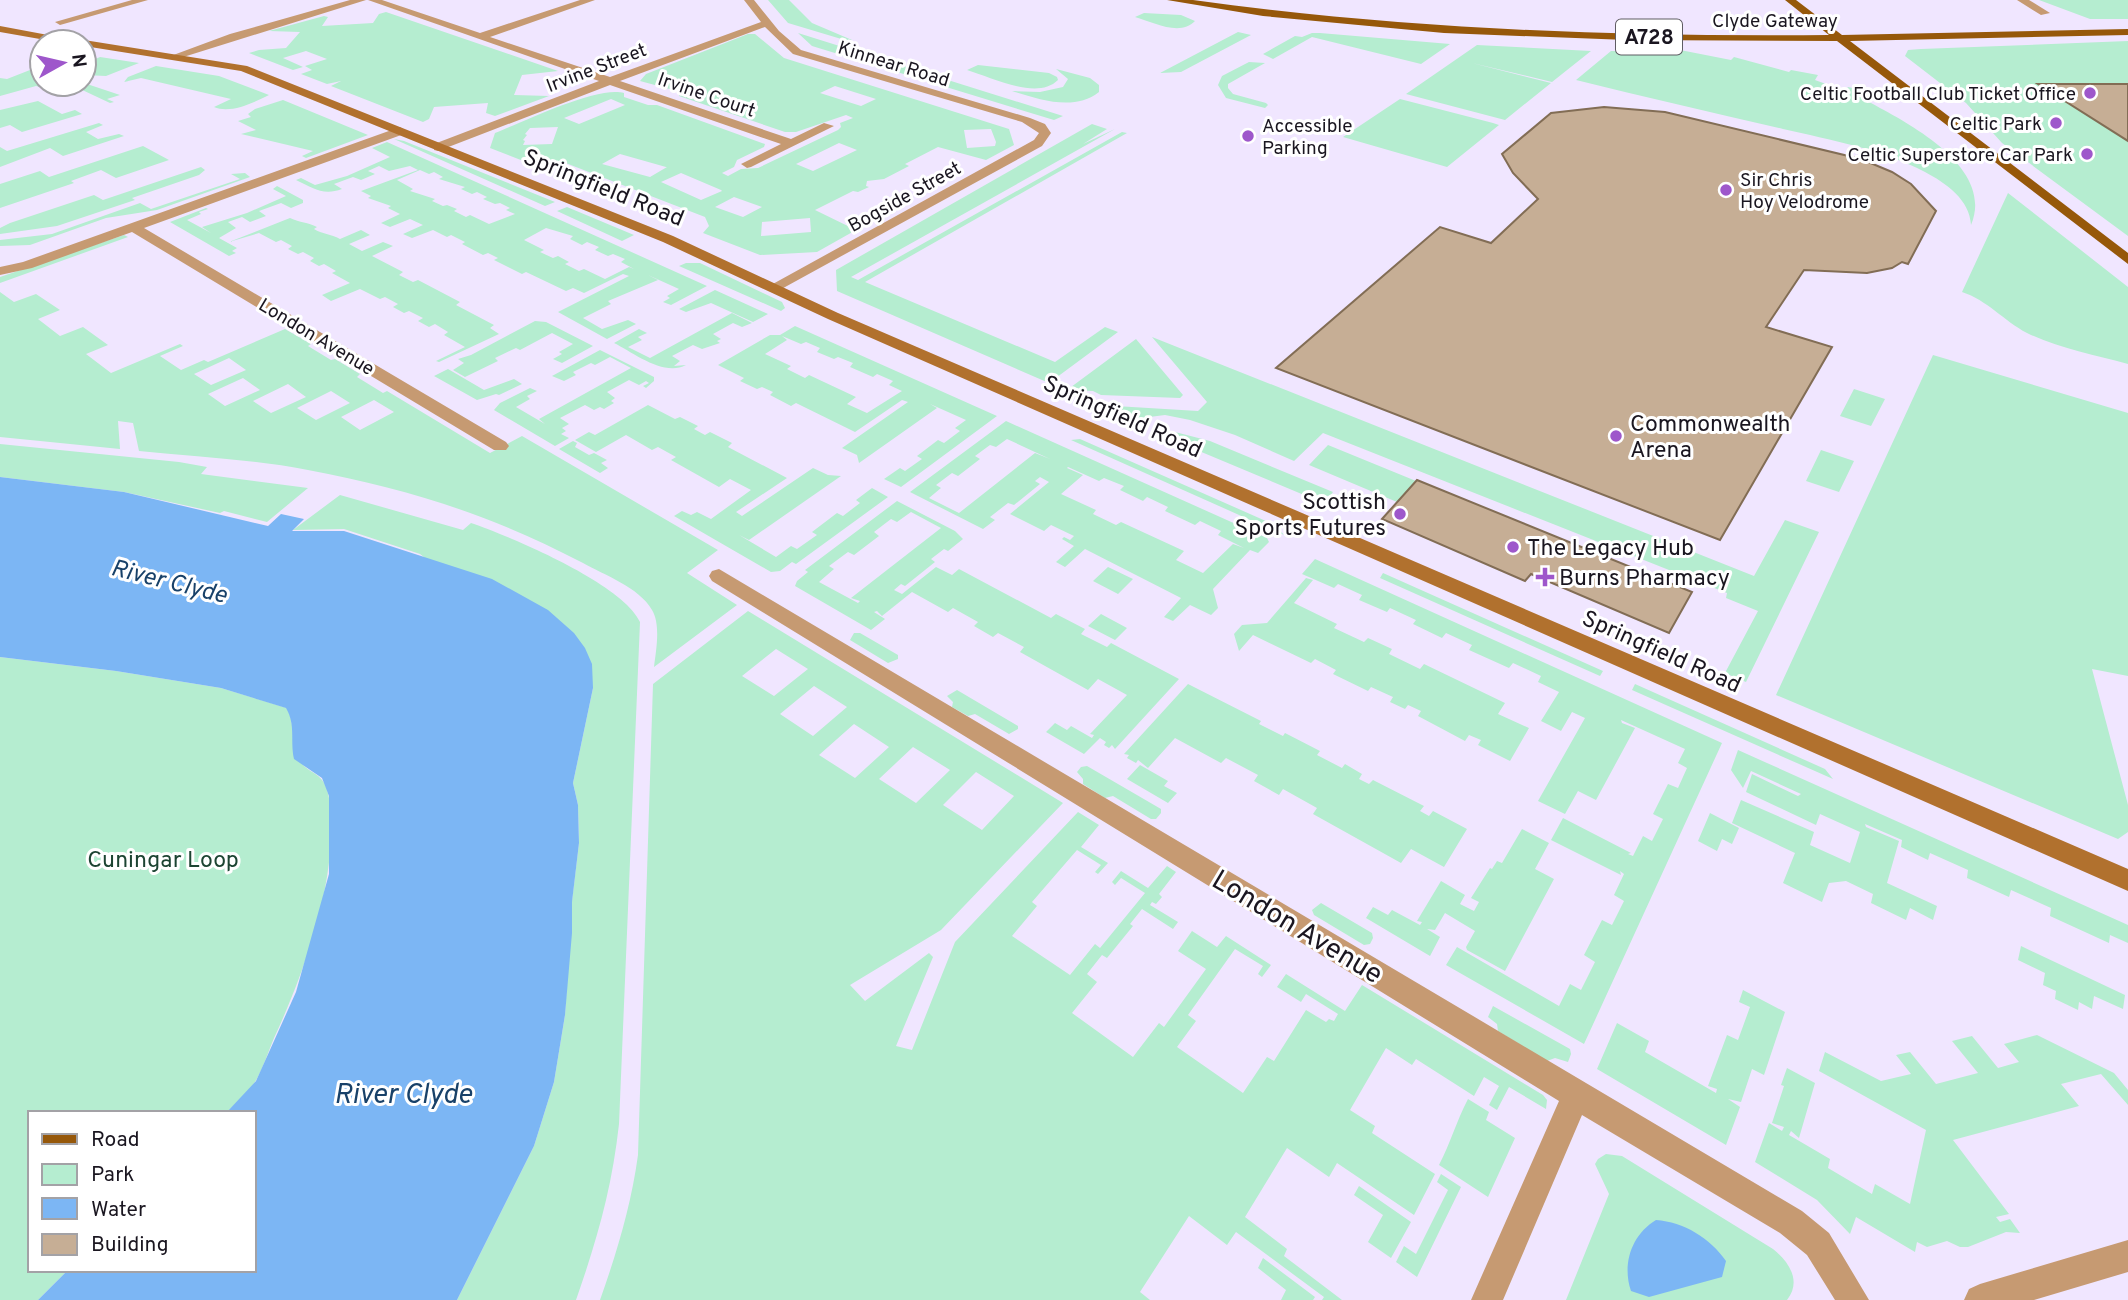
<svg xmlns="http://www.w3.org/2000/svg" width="2128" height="1300" font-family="Overpass,sans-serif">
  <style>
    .green { fill: #b5edd0; fill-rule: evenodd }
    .water { fill: #7cb6f4 }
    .building { fill: #c6ae95; stroke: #826d55; stroke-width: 2 }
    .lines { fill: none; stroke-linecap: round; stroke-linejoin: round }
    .street { fill: #c69a72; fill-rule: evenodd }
    .secondary { fill: #b1712e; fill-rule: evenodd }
    .primary { fill: #96580a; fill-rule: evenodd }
    .poi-dot { fill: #9e57cb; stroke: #fff; stroke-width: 2.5 }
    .labels { text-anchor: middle; stroke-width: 6; stroke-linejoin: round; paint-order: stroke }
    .far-street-label { font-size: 19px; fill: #1a1620; stroke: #fff }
    .far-poi-label { font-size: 19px; fill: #1a1620; stroke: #fff; text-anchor: end }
    .shield { fill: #fff; stroke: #5f5c63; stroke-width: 2 }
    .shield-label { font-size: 21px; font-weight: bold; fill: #1a1620 }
    .street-label { font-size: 23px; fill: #1a1620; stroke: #fff }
    .poi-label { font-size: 23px; fill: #1a1620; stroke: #fff; text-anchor: start }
    .park-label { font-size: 23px; fill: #1c4432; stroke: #fff }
    .water-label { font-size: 24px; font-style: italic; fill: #184169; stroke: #fff }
    .near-street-label { font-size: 28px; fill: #1a1620; stroke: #fff }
    .near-water-label { font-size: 28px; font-style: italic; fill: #184169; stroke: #fff }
  </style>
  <rect width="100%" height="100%" fill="#f0e6ff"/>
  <!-- green -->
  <path class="green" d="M768,0h21l23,23 40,17 -4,1 -60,-18z
    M2039,0h89v19h-38z
    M386,12l172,59 -36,4 -8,20 35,1 -54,20 -9,-3 2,-10 -54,4 -5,12 -6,3 -92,-36 10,-5 -14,3 -26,-10 11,-4 -7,-4 22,-7 -21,-8 -23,7 20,9 -10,3 -44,-17 10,-3 27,-2 14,-16 -31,-1 55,-15 4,1 -6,9 51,-3 6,-9z
    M1144,13l37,2 14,6c-15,16 -42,1 -60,-4z
    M1238,32l13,3 -70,37 -21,1z
    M798,33l265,83 -9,4 -242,-74z
    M1312,33h8l130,11 -29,20 -109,-27 -39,22 -10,-5 32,-18 7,1z
    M748,34h7l29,24 225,71 5,16 -28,15 -48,-13 -33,17 4,2 -25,13 -17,2 -1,5 3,1 -11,5 -5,-1 -38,19 41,20 -39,22 -57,3 -57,-22 6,-7 -4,-9 -142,-55 -32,2 -41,-16 5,-15c28,-11 103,-48 129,-40v4l24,8h9l108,39 -1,3 -27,13 -3,7 -12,6 6,3 13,-7 17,-1 80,-38 3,-3 -1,-4 13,-5 -7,-3 -50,17h-11l-106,-36 1,-4 -3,-1 -37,-10 6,-7zM835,86l41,13 -15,7 -41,-13zM611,99l14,6 -46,19 -15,-6zM558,127l-6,17 -29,1 2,-4 -2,-1 4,-5 -2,-1 5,-6zM991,129l5,13 -1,4 -28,2 -3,-18zM839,143l18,7 -44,21 -17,-7zM620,154l46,13h1l-17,10 -48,-13zM681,173l40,17 1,1 -21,9 -40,-18zM734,197l28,10 -19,10 -28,-10zM810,218l1,14 -50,4 1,-14z
    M2128,41v195l-126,-93 -36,-40 -61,-47 3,-6 13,-1z
    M1477,45l114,6 -39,31 -80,-19 79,20 -46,37 -99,-26z
    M1675,49l56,11 3,-3 55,15 2,-2 27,5 -3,5 30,11 3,-4 28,6 -7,9c41,22 126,66 102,123 -1,-25 -25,-42 -46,-53 -44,-23 -94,-32 -142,-43 -69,-16 -138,-32 -207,-49l35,-29 60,1z
    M100,57l39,6 -33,13 -22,-1v-11z
    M1249,62l16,1 -37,21v4l5,6 33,9 2,2 -3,3 -39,-10 -8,-13 4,-9z
    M978,65l71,8 8,4 1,3c-21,21 -67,-3 -91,-10z
    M156,66l63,10 50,19c-16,8 -39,19 -55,12l17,-8 -90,-21 -17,4 4,-5z
    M1056,69l34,9 9,7v7c-25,20 -61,7 -87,-1l28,1 23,-5 5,-8z
    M30,70l12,2v12l42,-1 36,12 -13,4 7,3 -4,1 -32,-15 -15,5 -27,-7 -36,10v-18l7,1z
    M1400,99l93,24 6,2 -52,42 -104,-30z
    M283,100l85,35 -62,23 -4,-2 11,-5 -72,-17 15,-4 -18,-9 13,-4 -3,-3 7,-5z
    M38,101l24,13 13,-4 7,4 -60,18 -12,-7 -10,3v-18z
    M99,123l4,2 -17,7 12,7 21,-5 5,2 -61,20 -13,-8 -50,19v-20l7,4z
    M1092,124l15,5 -24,15 32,-15 -264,148 7,3 264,-148 5,1 -262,149 190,80 50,-35 13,5 -69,51 -212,-92 -1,-21z
    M394,139l10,2 151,61 -10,4z
    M387,142l320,144 -36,19 -8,-3 7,-4 -3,-2 12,-7 -31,-14 10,5 -50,21 3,3 -28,14 19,11 26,-9 8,4 -29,15 -49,-27 71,-36 -6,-2 -39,19 -11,-5 -7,3 -40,-19 -4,2 -28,-14 4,-2 -10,-5 -5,2 -21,-11 3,-2 -14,-7 -4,2 -14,-7 -21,8 -9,-4 20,-9 -13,-6 -20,8 -9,-4 19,-9 -12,-6 3,-2 -23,-8 3,-2 -10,-5 57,-21 -8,-4 -21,5 -10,-5 -11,5 7,3 -14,6 -8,-3 -19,7 8,5c-19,7 -29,-1 -46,-9l5,-2 14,7 32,-9 43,-19 -18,-9zM420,170l9,4 5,-2 9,5 -4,2 26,8 -4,2 11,5 5,-2 10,5 -4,2 12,5 5,-1 10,5 -4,2 9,4 -26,10 -19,-9 -4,2 -12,-6 3,-2 -10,-4 -4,1 -11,-5 3,-2 -25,-8 3,-2 -16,-9zM546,228l27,8 -3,3 12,6 5,-3 12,5 -4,3 13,6 5,-2 12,5 -4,3 13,7 -5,-2 -24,12 -21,-10 -5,2 -14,-7 4,-2 -11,-6 -5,2 -13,-6 4,-2 -20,-10z
    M143,146l26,14 -53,18 -15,-8 -30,11 3,2 -74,25v-24l40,-13 9,6z
    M201,167l4,3 -6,5 -67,23 3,2 -78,26 -57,8v-6l10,-5 84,-28 9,5z
    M245,173l5,4 -93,33 -51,8 -76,27 -30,1v-6l52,-6 88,-31 11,6 89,-30 -9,-5z
    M277,186l26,14v3l-12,5 -10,-5 -22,8 7,5 -16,6 -8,-5 -14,5 8,6 -17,10 18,10 -5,3 4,2 -7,3 -59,-34 36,-14 2,1 -9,3 2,2 -14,6 24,13 -9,-6 45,-14 39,-17 -13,-7z
    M2008,193l120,94v77c-33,-9 -70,-16 -101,-31 -23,-12 -40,-33 -65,-41z
    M567,207l67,28 -12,6 -65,-30z
    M290,218c10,5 18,4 27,9l-3,2c8,5 17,5 26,10l21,-9 9,5 -21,9 13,7 21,-9 10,4 -21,10 31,16 -4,3 14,7 5,-2 42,22 -4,3 38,20 -4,3 9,6 -60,28 -3,-1 29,-14 -21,-12 4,-3 -13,-8 -6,3 -11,-6 5,-3 -14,-7 -5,2 -11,-6 5,-3 -13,-7 -5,2 -20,-10 -29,12 -9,-6 28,-12 -18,-10 4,-2 -12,-7 -5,2 -9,-5 4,-3 -11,-6 -5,2 -10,-5 4,-3 -11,-6 -5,2 -17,-9 -30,9z
    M124,235l4,2 -128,46v-6z
    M686,263h14l82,39 3,6 -4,3 -102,-45z
    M715,290l53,24 -15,8 -42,-19 -25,9 -7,-3z
    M0,292l14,10 22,-8 24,16 -22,9 22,17 23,-9 25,18 -22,9 25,19 69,-29 3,2 -23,10 21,14 23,-10 4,2 77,-33 26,15 -3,2 23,14 4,-1 25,15 -3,3 26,16 4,-2 103,62 32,-17 196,114 -31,23 50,32 -83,62c2,-17 7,-42 -2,-57 -13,-23 -48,-35 -69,-47 -91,-48 -175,-74 -275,-93 -55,-11 -113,-13 -169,-19l-6,-28 -15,-2 2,28 -120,-12zM229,358l17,12 -35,15 -17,-11zM243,378l17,12 -35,16 -17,-12zM288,384l18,13 -35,16 -18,-12zM331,391l19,12 -34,17 -19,-12zM374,400l20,12 -34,18 -19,-13z
    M732,313l20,10 -10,4 -9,-4 -20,11 8,5 -4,2 3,2 -18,6 -9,-4 -21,11 8,5 -6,5 12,-1c-22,12 -52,-12 -72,-22l25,-14 8,4 -9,4 4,3 -14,7 22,11z
    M535,321l11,1 47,24 -31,17 -9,-4 9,-5 -3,-2 14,-8 -21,-11 -32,17 -4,-2 -21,10 3,3 -33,16 -12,-7 11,-7 -6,-4 13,-4z
    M795,326l202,90 -96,71 -17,-8 16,-11 5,3 17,-12 -5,-3 21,-16 6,3 16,-12 -5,-3 11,-8 -36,-16 7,4 -78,55 -2,-8 -15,-7 66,-46 -6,-2 -47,32 -59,-29 -5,3 -21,-11 3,-3 -11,-5 -5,2 -17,-8 4,-3 -26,-13 52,-30h10zM782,336l19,8 5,-2 14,6 -3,4 17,7 4,-2 15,6 -3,4 23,10 4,-3 16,7 -4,4 13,6 -35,22 -20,-9 9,-7 -47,-22 -4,3 -18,-9 4,-3 -26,-12 22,-14z
    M1152,337l602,239 31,-56 34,12 -73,150 -19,-8 -1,-3 32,-60 -32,-13 1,-5 -404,-160 -29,28 -59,-26 -45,-15 -25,-5 -39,5 -26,-11 -1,-4 99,6 9,-9z
    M1136,339l47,56 -3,3 -79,-3 -8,-4 -26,-1z
    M600,350l54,27v4l-8,7 -3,-2 6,-3 -3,-2 -7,4 -10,-5 -22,12 8,6 -4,3 3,2 -10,6 -4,-2 -6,3 -9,-5 -25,13 9,6 -7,4 4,3 -5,3 8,4 -14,8 -61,-36 6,-7 30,-15 7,3 -10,5 3,3 -14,8 29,17 -6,-5 92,-51 -21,-11 -15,8 -4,-2 -18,9 3,3 -12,6 -12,-5z
    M1933,355l195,58v263l-36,-7 36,136v27l-10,7 -342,-144z
    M448,369l36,21 30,-11 8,5 -23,11 -3,-1 -19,6 -43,-24z
    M1854,389l31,10 -14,27 -31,-10z
    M648,405l27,14 5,-2 18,9 -4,3 11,6 5,-3 22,11 -4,4 59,31 -51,34 6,4 71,-48 15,7 13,1 -92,64 -10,-5 37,22 15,-11 6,3 20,-14 -5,-3 25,-19 6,3 17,-13 -4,-3 16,-12 16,9 -92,67 -4,-2 -12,9 -9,1 -97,-56 8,-5 9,4 6,-3 14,7 40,-29 -21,-11 -11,8 -48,-27 5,-3 -18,-10 -6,3 -26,-15 -30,17 -21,-12 14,-8 6,3z
    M1006,421l261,117 2,4 -11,11 -8,-3 -37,39 5,19 -7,7 -21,-10 -17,16 -9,-4 17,-19 -96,-49 -20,18 -9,-5 18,-16 -12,-7 2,-2 6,3 4,-4 -23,-11 -7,6 -34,-17 39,-32 -9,-5 -5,4 5,3 -26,21 -6,-2 -18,14 5,3 -12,9 -73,-37zM1007,439l43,20 -15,-6 -76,60 -30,-15 12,-10 -5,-3 16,-12 6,3 22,-17 -5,-3 15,-11 6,2zM1068,467l31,14 5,-3 20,8 -4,4 23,11 4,-4 21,10 -3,4 30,14 5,-4 21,10 -3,4 26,13 -11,-4 -30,29 -27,-13 8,-9 -63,-29 -5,3 -23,-11 3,-4 -35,-16 22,-19 -16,-7z
    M1175,432l35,9 123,51 -3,4 -26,-1 -148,-62z
    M1080,439l195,86 9,10 -213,-95z
    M573,441l4,2 -2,4 14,8 5,-2 13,7 -6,3 7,5 -8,5 -41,-24z
    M0,444l179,18 28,5 -6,7 107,14 -41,34 -43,-11 -4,2 -96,-21 -124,-15z
    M1328,445l88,36 -19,21 -88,-37z
    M1821,450l33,11 -15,31 -33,-11z
    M340,495l123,35 8,-7c41,14 152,61 169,99l-21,502c-7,64 -22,116 -43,176h-119l77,-154 20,-64 11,-67 7,-114 7,-58 -1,-38 -5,-22 20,-95 -173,-134 -76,-25 -51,1z
    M897,501l58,30 8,8 -15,12 -4,-2 -13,10 4,3 -30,24 -4,-2 -7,6 8,4 34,-27 16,8 7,-6 92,49 5,-4 29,15 -4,5 26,13 4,-4 68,36 -64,70 -3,-4 -3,3 -5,-3 2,-3 -6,-4 -16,16 -38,-22 9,-9 12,7 4,-4 21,12 2,-3 -4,-1 37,-39 -29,-16 -10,11 -68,-38 4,-5 -26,-14 -5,4 -19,-11 4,-4 -25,-14 -5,4 -36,-20 -30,24 -5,-5 -3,1 11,7 -14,11 -76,-44 2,-5 11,-9 -3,-2zM911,512l30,16 -90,70 9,3 -2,2 -39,-21 15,-13 -5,-3 19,-14 6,3 25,-19 -5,-4 17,-13 6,3z
    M1315,559l407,184 -138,301 -138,-79 11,-18 102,59 11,-22 11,6 14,-28 -11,-7 18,-35 10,5 12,-24 -10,-6 10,-21 -4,-3 1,4 -70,-35 12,-22 68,35 -3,1 5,2 10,-20 9,5 11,-22 -10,-5 15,-30 10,4 9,-20 -9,-5 7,-14 -64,-29 1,3 13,5 -39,72 -18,-9 -13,23 -27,-13 47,-83 -13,-6 -11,19 -20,-10 18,-29 -21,-10 3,-6 -28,-13 -4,5 -40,-18 3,-5 -26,-12 -4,5 -29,-14 3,-4 -26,-12 -3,4 -28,-12 3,-5 -24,-11 -4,4 -32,-14z
    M1108,567l25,12 -15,15 -25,-13z
    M1383,573l220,98 -3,5 -220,-98z
    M1306,578l7,2 -19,23 43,21 -3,4 30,14 4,-4 24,11 -3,5 31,15 4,-5 81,39 -7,11 31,14 -19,33 -32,-16 3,-5 -12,-5 -4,6 -47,-25 3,-5 -13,-6 -3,4 -15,-7 3,-5 -22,-10 -3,4 -35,-17 3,-4 -21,-11 -4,4 -58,-28 -14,16 -5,-17 8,-9 25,-2z
    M748,611l315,192 -122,127 -91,55 15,16 64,-48 4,4 -37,89 16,4 43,-108 123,-130 21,13 -18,22 27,16 -10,11 -3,-2 6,-7 -24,-15 -45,52 5,4 -25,30 58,39 25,-31 5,4 45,-55 -24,-15 -6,7 -3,-3 9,-11 27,17 19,-22 9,6 -17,22 3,3 -6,7 -4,-2 -2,3 28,17 -5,7 -31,-20 -12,15 3,2 -26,32 -5,-3 -15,19 10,8 -25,31 61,44 26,-34 5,4 42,-58 -28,-18 14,-20 25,16 9,-11 45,29 -9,12 -4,-3 5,-8 -28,-17 -47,66 8,6 -19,26 66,46 24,-36 7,4 32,-51 20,12 3,-3 5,2 4,-7 -32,-20 -5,8 -24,-15 9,-13 59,37 17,-26 181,110 4,5 -1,9 -37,-22 -12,23 -8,-5 10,-19 -15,-9 -10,19 -58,-37 -4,6 -26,-17 -36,62 25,16 -3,7 63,41 -21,41 -77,-52 -8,14 -42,-29 -42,69 42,32 -3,7 58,44h-20l2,-3 -88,-65 -9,13 -38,-29 -49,76 10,8h-550c17,-48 31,-94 38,-145l15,-471zM776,649l32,20 -34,27 -32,-20zM814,686l33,21 -34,29 -33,-22zM854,724l35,23 -34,31 -36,-23zM913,747l37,23 -34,33 -37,-24zM976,772l38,24 -32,34 -39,-25z
    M1101,614l26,14 -12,12 -27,-14z
    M854,633h6l38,22v4l-10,4 -38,-23z
    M0,657l116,14 105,17 66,20c9,18 3,36 14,54 8,13 24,9 28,36 11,76 -23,171 -55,240 -6,14 -11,31 -19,44 -8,12 -19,21 -29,31h-196v157h38l-30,30h-38z
    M1188,684l73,37 -2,3 24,12 2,-3 35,18 -3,4 25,13 3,-4 17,10 -3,5 10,5 4,-4 51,26 -4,5 9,5 4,-5 34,18 -23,38 -33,-18 -10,14 -88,-49 4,-6 -34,-19 -4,6 -25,-14 4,-6 -32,-17 -5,5 -46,-25 -27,30 -10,-8 -2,3 -9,-5 2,-3 -5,-1z
    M1635,684l190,85 8,10 -201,-89z
    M957,690l61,36v3l-9,5 -34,-20 -7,2 -16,-9 1,-5 -6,-6z
    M1738,750l390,175v18l-18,-8 -1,8 -59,-27 1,-8 -40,-18 -2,7 -42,-19 1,-8 -38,-17 -2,7 -27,-13 1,-7 -37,-16 1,3 33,14 -12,42 50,23 -4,14 -23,-12 -4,12 -35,-17 2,-9 -27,-13 -17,2 -7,19 -39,-19 12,-30 -63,-30 9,-23 73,32 -4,13 40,18 10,-31 -40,-18 -4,11 -70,-33 6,-18 46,22 3,-2 -50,-23 -8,17 -12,-18z
    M1140,765l28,16 -4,5 13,7 -9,10 -41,-24z
    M1087,766l74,43v4l-5,6h-5l-38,-23 -8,2 -22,-14v-5l-6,-7 4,-5z
    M1710,813l29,15 -7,16 -10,-5 -5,12 -19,-10z
    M1522,829l27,14 -14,26 19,10 -49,92 -38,-21 -1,-3 9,-16 -30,-18 -10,17 -8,-1 13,8 -10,19 -64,-38 7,-11 15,8 4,-5 28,15 2,-3 -5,-1 24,-40 24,14 -5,9 14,7 5,-9 -8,-4 19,-30 2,1 5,-8 5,2z
    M1321,903l51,30 1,5 -3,6 -6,1 -50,-30 -2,-5z
    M2021,946l104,49 -2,14 -29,-13 -2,13 -13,-7 -1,8 -23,-11 1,-8 -13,-6 2,-12 -27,-13z
    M1743,990l42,22 -21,63 -12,-6 -11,33 -13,-3 12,8 -14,38 -129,-76 20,-46 32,18 -4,11 71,41 1,-4 -9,-3 19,-51 11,5 12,-33 -11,-5z
    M1493,1006l77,43 1,5 -3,8 -13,-4 -8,3 -49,-30 -1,-7 -9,-7z
    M2037,1035l77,38 14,17v15l-27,-31 -40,10 18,22 -126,34 56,74 -13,3 4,5 10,-3 10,14 -14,-1 -38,15h-8l-13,-6 -20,6 -10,-5 -2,10 -59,-35 -6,17 -33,-34 -62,-38 14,-39 13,8 2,-4 -12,-4 12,-37 -3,-1 6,-17 28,15 -16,55 -8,-7 -2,4 41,24 -2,9 44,26 3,-10 35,20 16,-74 -107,-59 6,-19 56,29 30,-7 -15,-19 14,-3 26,32 42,-11 -26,-32 20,-5 26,32 21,-6 -15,-18z
    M1468,1099l21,13 -3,8 29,18 -27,59 -49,-32c12,-23 17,-43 29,-66z
    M1606,1154l16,2 151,93c16,13 29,32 14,51h-221l43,-106 -14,-30 3,-5z
    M1441,1174l20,13 -44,90 -21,-15 8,-16 12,8 32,-64 -11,-8z
    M1359,1186l52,36 -20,36 -23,-16 15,-27 -29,-20z
    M1263,1258l52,39 -2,3h-32l5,-10 -28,-22z"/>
  <!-- water -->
  <path class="water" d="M0,477l124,15 144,34 13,-12 23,5 -12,12h52l148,48 56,31 26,23 11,15 7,16 1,24 -20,95 5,22 1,38 -7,59v31l-7,82 -11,67 -20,64 -77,154h-419l30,-30h186v-157h-28l30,-32 40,-89 33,-118v-78l-7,-18 -28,-19c-4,-19 2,-34 -8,-51l-65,-20 -105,-17 -116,-14z
    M1656,1220c28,2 54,18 70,41l-4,16 -73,20 -18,-6c-9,-26 0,-56 25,-71z"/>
  <!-- building -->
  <path class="building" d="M2038,84h90v57z
    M1604,107l61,5 196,47 31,13 19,12 25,27 -28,53 -6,-2 -10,6 -25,5 -63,-3 -38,57 66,20 -112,193 -444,-172 164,-141 51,16 47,-44 -25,-26 -11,-19 49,-41z
    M1417,480l275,112 -23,41 -138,-59 -6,7 -143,-62z"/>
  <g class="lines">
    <!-- street -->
    <path class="street" d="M132,0h16l-88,25 -5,-3z
      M350,0h16l-189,59 -9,-2 62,-23z
      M368,0h14l98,33 100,-33h15l-105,37 120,40 151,-55 -17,-22h10l25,31 22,19 229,68 15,6 6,9 -9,13 -266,146 -7,-4 2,-3 263,-145 5,-7 -17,-11 -229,-68 -28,-27 -145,54 171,58 33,-16 10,3 -83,41 -4,1 -6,-4 40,-20 -171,-59 -172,66 -4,-1v-6l165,-63z
      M2017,0h12l21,13 -9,2z
      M400,127l6,4 -2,3 -260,94 362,214 3,4 -3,4h-12l-362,-218 -100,36 -32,7v-8l23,-5z
      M719,569l1083,642 27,22 40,67h-34l-28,-45 -27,-22 -198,-118 -79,185h-32l88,-199 -847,-520 -3,-5 3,-5z
      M2128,1240v32l-94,28h-70l5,-11 11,-5z"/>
    <!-- secondary -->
    <path class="secondary" d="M0,26l80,15 4,-1 163,26 426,170 165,77 1290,556v22l-1300,-572 -165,-77 -422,-171 -157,-25v-4h-27l-57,-10z"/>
    <!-- primary -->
    <path class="primary" d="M1167,0h26c211,29 423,37 636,35l-44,-35h11l46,35 286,-6v6l-278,6 278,212v11l-291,-223 -210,-1 -183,-7 -181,-17z"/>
  </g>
  <!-- markers -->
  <g class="poi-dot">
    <circle cx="2090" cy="93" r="7"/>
    <circle cx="2056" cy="123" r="7"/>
    <circle cx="1248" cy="136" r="7"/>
    <circle cx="2087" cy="154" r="7"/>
    <circle cx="1726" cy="190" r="7"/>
    <circle cx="1616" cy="436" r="7"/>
    <circle cx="1400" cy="514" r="7"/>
    <circle cx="1513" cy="547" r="7"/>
    <path d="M1541.5 566.5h7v7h7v7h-7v7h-7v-7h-7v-7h7z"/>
  </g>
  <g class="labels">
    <!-- far-street labels -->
    <g class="far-street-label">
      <text x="1775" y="27">Clyde Gateway</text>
      <text transform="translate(894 63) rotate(17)" y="7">Kinnear Road</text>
      <text transform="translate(596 67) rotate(-21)" y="7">Irvine Street</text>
      <text transform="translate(707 94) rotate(19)" y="7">Irvine Court</text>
      <text transform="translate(904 196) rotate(-29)" y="7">Bogside Street</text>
      <text transform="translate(317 336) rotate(31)" y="7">London Avenue</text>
    </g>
    <!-- far-poi labels -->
    <g class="far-poi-label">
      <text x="2076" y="100">Celtic Football Club Ticket Office</text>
      <text x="2042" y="130">Celtic Park</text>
      <text x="1262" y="132" text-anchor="start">Accessible<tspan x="1262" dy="22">Parking</tspan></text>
      <text x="2073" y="161">Celtic Superstore Car Park</text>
      <text x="1740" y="186" text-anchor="start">Sir Chris<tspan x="1740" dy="22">Hoy Velodrome</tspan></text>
    </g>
    <!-- shield labels -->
    <rect class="shield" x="1616" y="19.5" width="66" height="35" rx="5"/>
    <g class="shield-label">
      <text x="1649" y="44">A728</text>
    </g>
    <!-- street labels -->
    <g class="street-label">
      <text transform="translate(604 187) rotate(22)" y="8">Springfield Road</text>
      <text transform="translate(1123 416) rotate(24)" y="8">Springfield Road</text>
      <text transform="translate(1662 651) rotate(24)" y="8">Springfield Road</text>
    </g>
    <!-- poi labels -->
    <g class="poi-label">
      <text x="1630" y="431">Commonwealth<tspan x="1630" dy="26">Arena</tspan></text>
      <text x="1386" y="509" text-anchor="end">Scottish<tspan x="1386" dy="26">Sports Futures</tspan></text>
      <text x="1527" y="555">The Legacy Hub</text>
      <text x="1559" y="585">Burns Pharmacy</text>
    </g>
    <!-- park labels -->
    <g class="park-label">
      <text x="163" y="867">Cuningar Loop</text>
    </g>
    <!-- water labels -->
    <g class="water-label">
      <text transform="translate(169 581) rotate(14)" y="8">River Clyde</text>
    </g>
    <!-- near-street labels -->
    <g class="near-street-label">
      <text transform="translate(1298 926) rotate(31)" y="10">London Avenue</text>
    </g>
    <!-- near-water labels -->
    <g class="near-water-label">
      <text x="403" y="1103">River Clyde</text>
    </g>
  </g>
  <!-- legend -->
  <rect x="28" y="1111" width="228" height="161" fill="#ffffff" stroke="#a3a2a6" stroke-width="2"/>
  <rect x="42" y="1134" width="35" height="10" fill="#96580a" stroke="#a3a2a6" stroke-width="2"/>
  <text x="91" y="1146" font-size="21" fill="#1a1620">Road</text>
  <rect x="42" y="1164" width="35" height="21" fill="#b5edd0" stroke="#a3a2a6" stroke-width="2"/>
  <text x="91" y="1181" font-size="21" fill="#1a1620">Park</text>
  <rect x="42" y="1198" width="35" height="21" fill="#7cb6f4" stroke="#a3a2a6" stroke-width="2"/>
  <text x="91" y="1216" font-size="21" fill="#1a1620">Water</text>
  <rect x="42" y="1234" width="35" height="21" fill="#c6ae95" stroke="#a3a2a6" stroke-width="2"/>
  <text x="91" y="1251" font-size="21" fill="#1a1620">Building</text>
  <!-- north arrow -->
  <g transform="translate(63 63) rotate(82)"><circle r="33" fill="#ffffff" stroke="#a3a2a6" stroke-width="2"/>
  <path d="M0-5L12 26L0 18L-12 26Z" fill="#9e57cb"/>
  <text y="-10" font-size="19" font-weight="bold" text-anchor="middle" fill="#1a1620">N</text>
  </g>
</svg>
